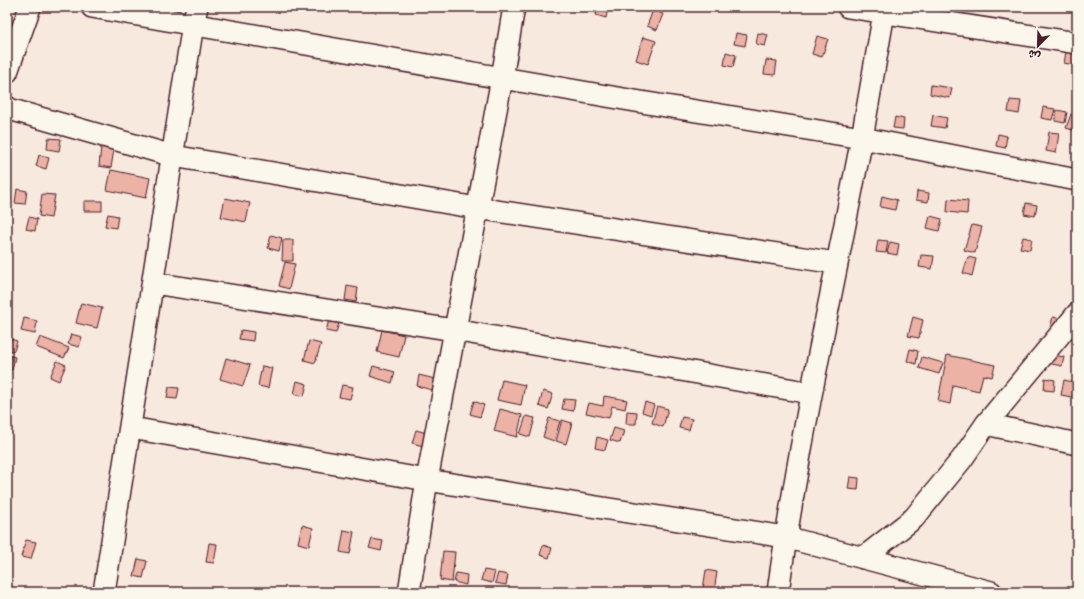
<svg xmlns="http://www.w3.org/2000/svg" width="1084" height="599" font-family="Sriracha,'Playpen Sans Arabic',sans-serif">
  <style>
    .building { fill: #ecb2a6; stroke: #4a1f2b }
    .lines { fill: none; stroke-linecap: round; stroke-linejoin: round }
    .street-casing { stroke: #4a1f2b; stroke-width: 24 }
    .street { stroke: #fbf7ec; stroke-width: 21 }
  </style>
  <rect width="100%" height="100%" fill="#f8e9de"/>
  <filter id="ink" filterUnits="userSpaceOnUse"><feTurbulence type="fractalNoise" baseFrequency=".025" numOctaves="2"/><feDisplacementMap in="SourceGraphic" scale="8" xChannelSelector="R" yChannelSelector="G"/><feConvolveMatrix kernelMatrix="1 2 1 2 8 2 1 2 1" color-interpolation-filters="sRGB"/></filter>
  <g filter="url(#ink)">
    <!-- building -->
    <path class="building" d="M598,7l10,1 -2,10 -10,-3z
      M968,7h10l-1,4 -10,-2z
      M653,10l10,4 -6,16 -10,-4z
      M736,33l11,2 -2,11 -11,-2z
      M758,33l10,2 -3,11 -9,-2z
      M817,36l11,3 -6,18 -10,-3z
      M643,37l13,4 -8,23 -12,-4z
      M726,52l10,3 -3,12 -9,-2z
      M1066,52l10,2 -2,11 -10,-2z
      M766,60l11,1 -2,14 -11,-1z
      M931,85l21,3 -2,10 -20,-4z
      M1010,100l11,1 -2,13 -11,-2z
      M1043,107l12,2 -3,11 -11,-2z
      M1057,110l10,2 -2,11 -10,-2z
      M1071,114l6,2 -1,15 -10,-3z
      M933,115l14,3 -2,10 -14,-2z
      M895,117l9,2 -1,10 -10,-1z
      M1049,132l10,1 -3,20 -10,-2z
      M998,134l9,2 -2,12 -9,-2z
      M48,138l13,1 -2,12 -12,-2z
      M101,147l13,2 -3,19 -12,-2z
      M39,155l10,3 -3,11 -10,-3z
      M111,170l39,8 -4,20 -39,-8z
      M17,189l10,2 -2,13 -10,-1z
      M917,191l12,2 -1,9 -12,-2z
      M42,194l13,1 -4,23 -12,-2z
      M882,196l15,4 -2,10 -15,-3z
      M225,198l25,5 -4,19 -25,-5z
      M948,199l20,2 -1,13 -20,-2z
      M84,201h18v10h-18z
      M1026,203l11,2 -2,11 -11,-2z
      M108,214l10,2 -2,12 -11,-2z
      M930,216l12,3 -3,12 -12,-3z
      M29,217l8,2 -2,12 -9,-2z
      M972,225l10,2 -7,26 -11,-3z
      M271,235l11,3 -3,13 -11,-3z
      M1023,237l9,2 -2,11 -10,-2z
      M283,240h10v21h-11z
      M878,240l10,1 -2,12 -10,-1z
      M890,242l9,2 -2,11 -10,-2z
      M921,255l13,1 -2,13 -13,-2z
      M968,257l8,2 -4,17 -9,-3z
      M285,262l10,2 -6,25 -10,-3z
      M347,286l11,2 -2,14 -11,-2z
      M81,303l21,5 -5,20 -21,-5z
      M913,317l10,3 -4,18 -11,-2z
      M1053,317l17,4 -3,9 -17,-3z
      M24,318l13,3 -2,13 -14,-3z
      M329,320l10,3 -3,10 -10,-2z
      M241,330l13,2 -1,9 -14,-2z
      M382,330l22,5 -5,22 -22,-5z
      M71,334l11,3 -3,10 -11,-3z
      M40,337l29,11 -5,10 -28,-11z
      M7,338l10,3 -3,10 -7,-2z
      M309,341l12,3 -6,19 -11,-3z
      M910,349l8,2 -2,13 -9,-3z
      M1043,353l21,4 -2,9 -20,-4z
      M7,355l8,2 -3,13 -5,-1z
      M947,355l48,10 -3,12 -9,-2 -4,16 -26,-6 -3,19 -12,-3z
      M922,357l21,6 -4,11 -20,-6z
      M226,358l24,7 -7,21 -23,-7z
      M57,361l9,4 -7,16 -9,-4z
      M262,366l10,2 -4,20 -10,-2z
      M373,366l22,6 -3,11 -22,-7z
      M419,375l16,4 -3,11 -15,-4z
      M1045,378l10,2 -1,11 -10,-1z
      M502,380l23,5 -4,20 -24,-5z
      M1064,380l13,3v15l-16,-3z
      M297,381l10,3 -3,12 -10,-2z
      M342,385l11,2 -3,12 -11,-2z
      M169,387l10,1 -2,11 -10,-1z
      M543,391l10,3 -5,15 -9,-3z
      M604,396l23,4 -2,9 -13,-3 -3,12 -23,-5 3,-10 14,3z
      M564,399l11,1 -2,11 -11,-2z
      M474,401l10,4 -4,12 -10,-3z
      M645,402l9,3 -3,10 -9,-3z
      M657,406l11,3 -5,18 -11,-4z
      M500,409l22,6 -5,22 -23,-6z
      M627,411l10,1 -1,12h-10z
      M526,416l9,2 -5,19 -10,-3z
      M682,417l10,2 -3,11 -10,-2z
      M549,418l11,3 -6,20 -11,-4z
      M562,420l10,3 -6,21 -10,-3z
      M614,428l10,3 -4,12 -10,-3z
      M416,430l11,3 -4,13 -11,-3z
      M597,437l11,3 -3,10 -10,-2z
      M850,477l9,1 -1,12 -10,-1z
      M302,525l11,3 -4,18 -11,-3z
      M344,530l10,2 -4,22 -10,-2z
      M372,539l11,2 -2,10 -12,-3z
      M26,540l10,2 -5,17 -10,-2z
      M209,543l8,1 -3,19 -8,-1z
      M543,545l9,3 -3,10 -9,-3z
      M443,551l12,1 -3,30 -12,-2z
      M138,559l9,2 -4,17 -9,-2z
      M484,570l11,2 -3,11 -11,-3z
      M706,570l11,2 -3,20 -11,-3z
      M456,573l11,2 -1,10 -12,-3z
      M498,573l10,2 -2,10 -11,-2z"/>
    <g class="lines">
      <!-- street casing -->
      <g class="street-casing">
        <path id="street" d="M92,7l549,95 221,36 215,42
          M848,7l229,36
          M7,72l23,-65
          M7,107l2,2 164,47 304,52 359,55
          M153,283l301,47 357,63
          M986,424l91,20
          M131,428l296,52 358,57 206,55
          M863,558l51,-40 48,-59 24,-35 91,-110
          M104,592l89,-568 4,-17
          M409,592l18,-112 75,-402 12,-71
          M778,592c21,-153 55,-303 84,-454 8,-44 15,-87 23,-131"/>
      </g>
      <!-- street -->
      <use href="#street" class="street"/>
    </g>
  </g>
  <!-- margin -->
  <rect width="1084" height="599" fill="none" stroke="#fbf7ec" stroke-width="24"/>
  <rect x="12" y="12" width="1060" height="575" fill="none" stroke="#4a1f2b" stroke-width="1.5" filter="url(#ink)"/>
  <!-- north arrow -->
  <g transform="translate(1038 46) rotate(203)" stroke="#fbf7ec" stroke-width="3" paint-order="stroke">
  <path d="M0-3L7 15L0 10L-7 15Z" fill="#4a1f2b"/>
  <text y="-6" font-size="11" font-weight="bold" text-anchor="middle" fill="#4a1f2b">ش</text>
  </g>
</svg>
